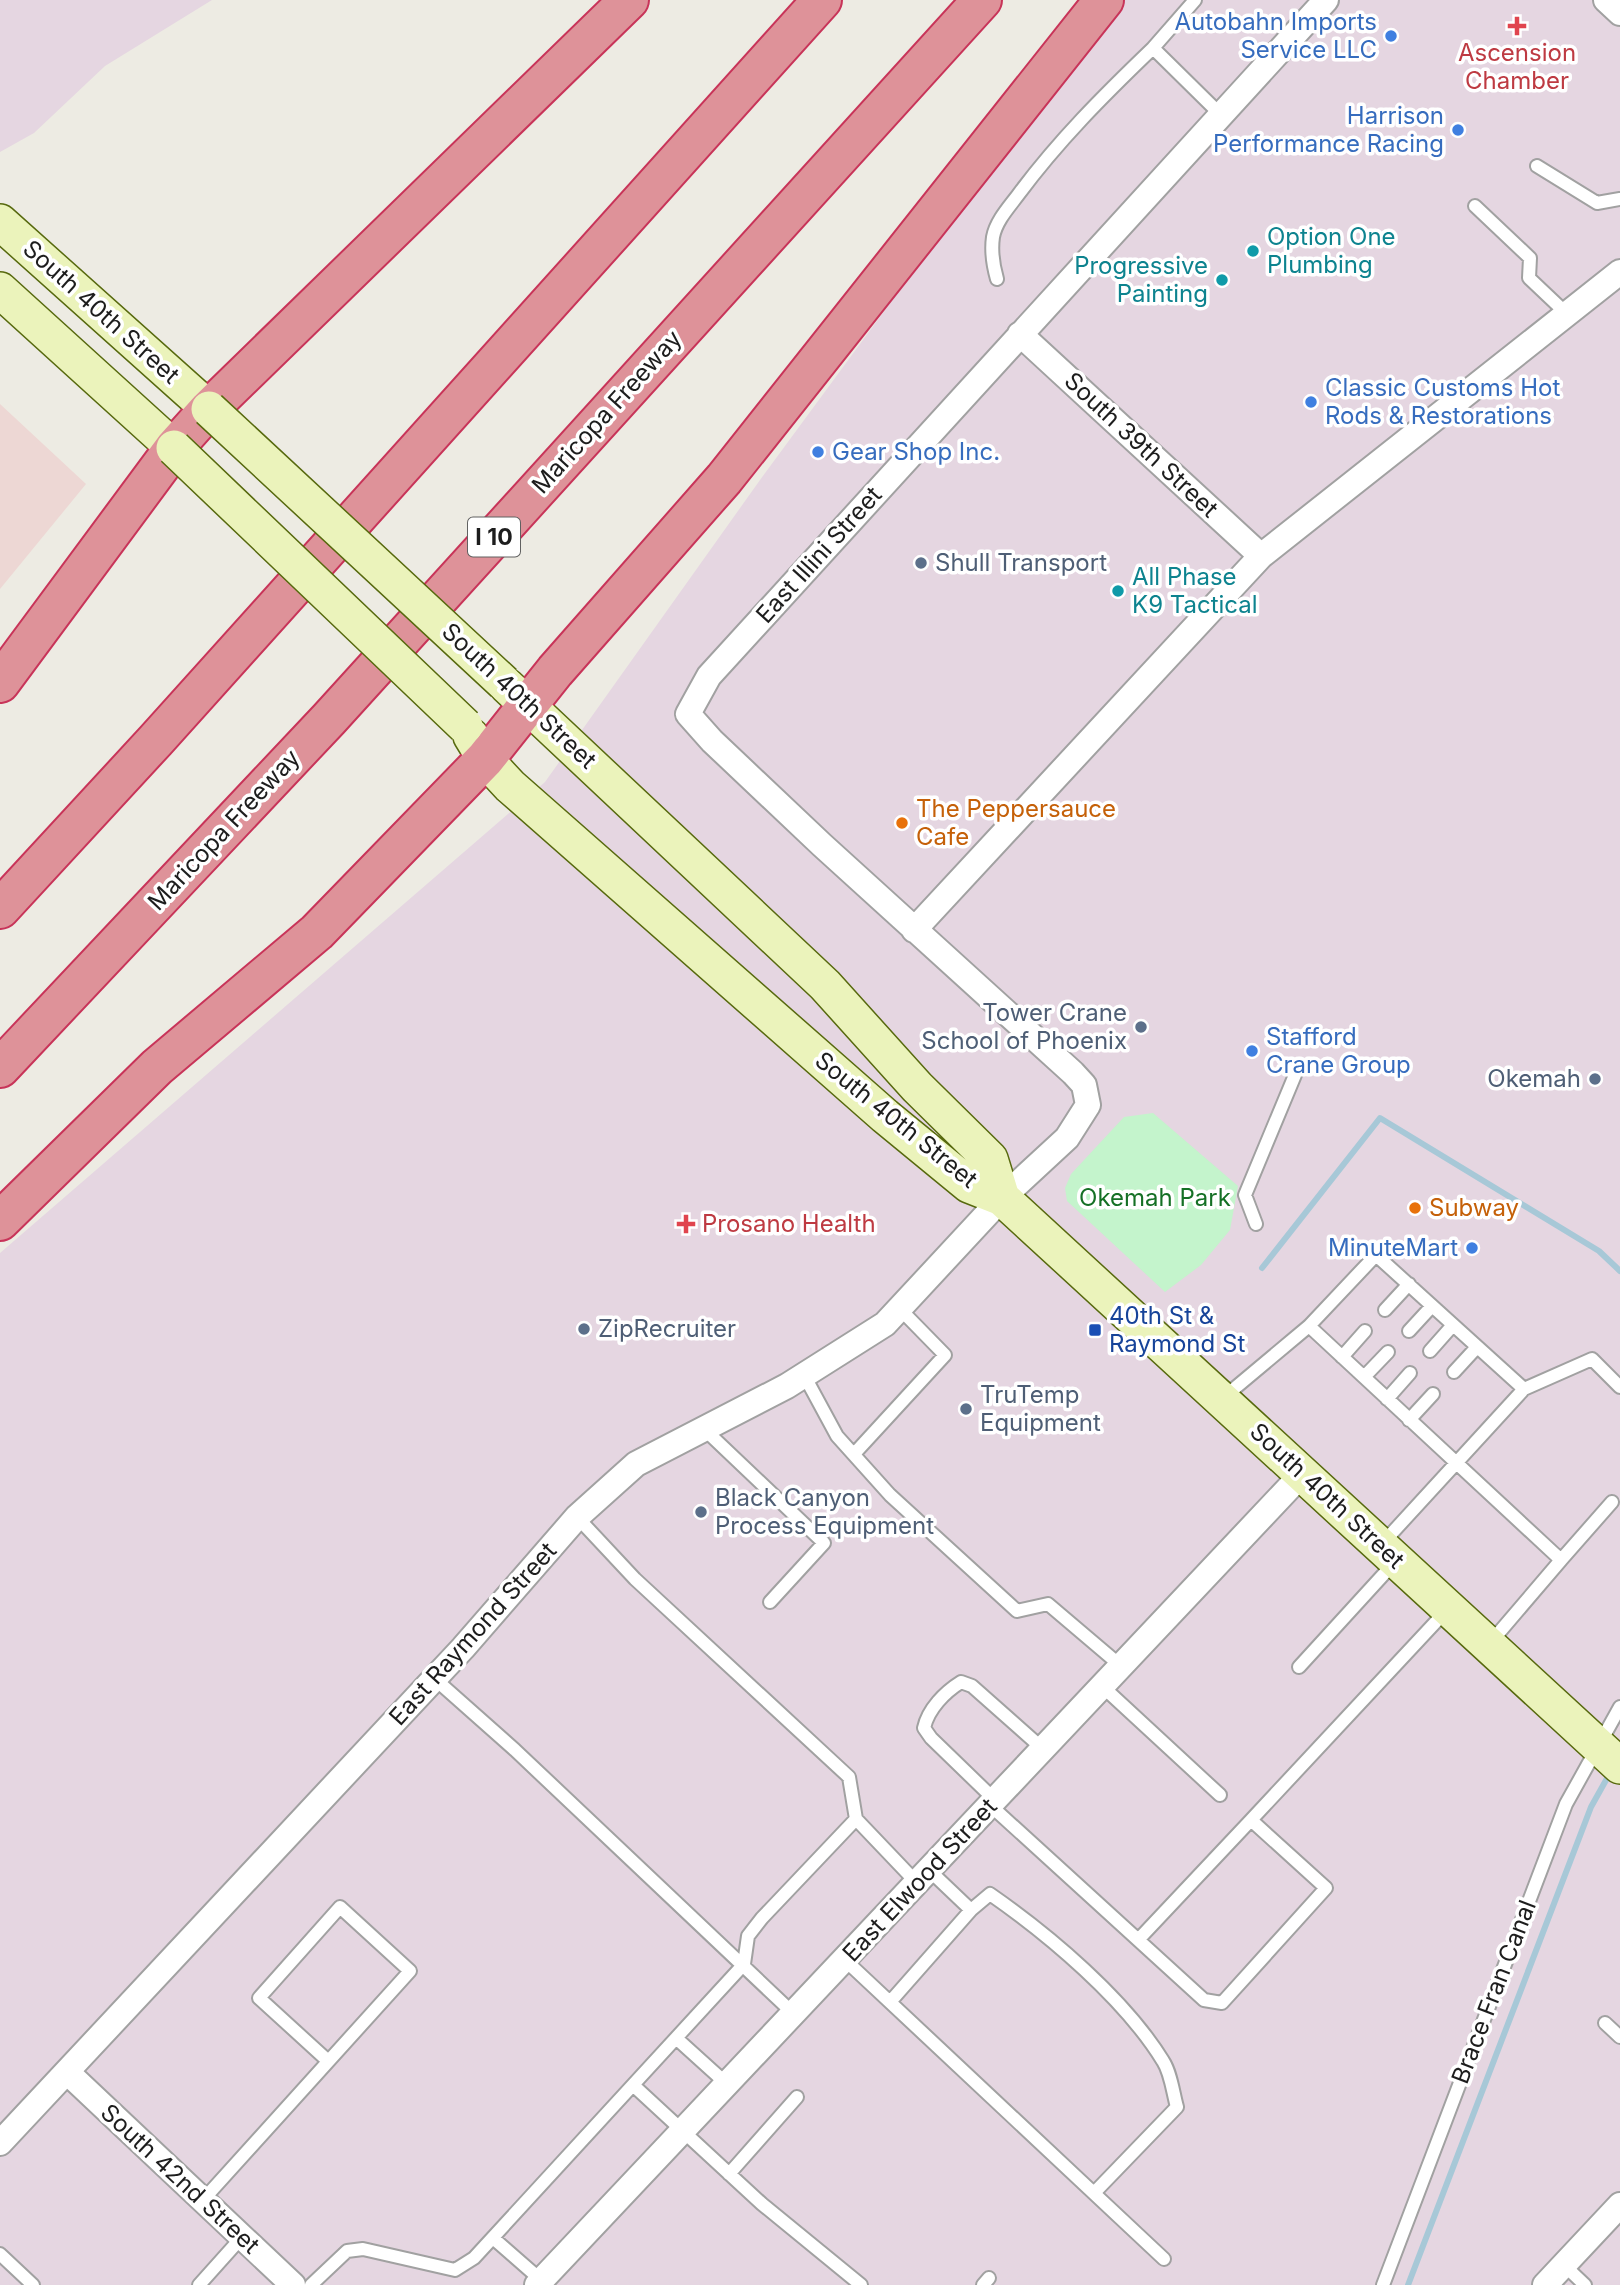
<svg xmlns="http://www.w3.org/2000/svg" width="1620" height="2285" font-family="Inter,sans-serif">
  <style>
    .commercial { fill: #edd7d4 }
    .industrial { fill: #e5d6e1 }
    .park { fill: #c4f4cc }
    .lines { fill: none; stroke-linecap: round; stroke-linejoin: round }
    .stream { stroke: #a7c8d7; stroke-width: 6 }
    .service-casing { stroke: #a1a1a1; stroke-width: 16 }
    .minor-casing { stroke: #a1a1a1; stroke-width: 28 }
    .secondary-casing { stroke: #57690e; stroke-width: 38 }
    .motorway-casing { stroke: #c83459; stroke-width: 42 }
    .service { stroke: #fff; stroke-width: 12 }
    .minor { stroke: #fff; stroke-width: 24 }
    .secondary { stroke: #ebf3bb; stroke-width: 35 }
    .motorway { stroke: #de9299; stroke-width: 38 }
    .secondary-bridge-casing { stroke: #57690e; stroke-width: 38; stroke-linecap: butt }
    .secondary-bridge { stroke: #ebf3bb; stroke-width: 35 }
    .health-dot { fill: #e0444e; stroke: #fff; stroke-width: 2.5 }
    .shop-dot { fill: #3f7fe0; stroke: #fff; stroke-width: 2.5 }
    .culture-dot { fill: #0f9aa8; stroke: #fff; stroke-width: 2.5 }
    .service-dot { fill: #5c6f8a; stroke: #fff; stroke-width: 2.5 }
    .food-dot { fill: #e8710a; stroke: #fff; stroke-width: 2.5 }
    .transit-dot { fill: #1a4fb4; stroke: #fff; stroke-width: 2.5 }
    .labels { text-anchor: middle; stroke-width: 7; stroke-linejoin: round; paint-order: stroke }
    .shield { fill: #fff; stroke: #616161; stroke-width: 2 }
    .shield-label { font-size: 23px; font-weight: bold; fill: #1d1d1d }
    .shop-label { font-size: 24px; fill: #366cbe; stroke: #fff; text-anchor: end }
    .health-label { font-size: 24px; fill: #be3a42; stroke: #fff }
    .culture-label { font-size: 24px; fill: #0d838f; stroke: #fff; text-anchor: start }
    .street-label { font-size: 24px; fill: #1d1d1d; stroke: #fff }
    .service-label { font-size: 24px; fill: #4e5e75; stroke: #fff; text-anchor: start }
    .food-label { font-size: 24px; fill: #c56008; stroke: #fff; text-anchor: start }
    .park-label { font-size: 24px; fill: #157025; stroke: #fff }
    .transit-label { font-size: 24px; fill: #164399; stroke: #fff; text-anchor: start }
  </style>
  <rect width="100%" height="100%" fill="#edebe3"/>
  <!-- commercial -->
  <path class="commercial" d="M0,404l86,80 -86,105z"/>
  <!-- industrial -->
  <path class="industrial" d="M0,0h212l-107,66 -71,67 -34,19z
    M1113,0h507v2285h-1620v-1032l545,-471 215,-302z"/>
  <!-- park -->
  <path class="park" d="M1153,1113l85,73 -8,44 -29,35 -36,27 -98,-91 -2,-13 6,-14 53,-57z"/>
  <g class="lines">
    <!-- stream -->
    <path class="stream" d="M1262,1268l118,-150 219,133 21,20
      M1408,2285l183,-478 19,-34"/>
    <!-- service casing -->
    <g class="service-casing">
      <path id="service" d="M1195,0l-42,48 68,67
        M1537,166l60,37 23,-4
        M1475,206l55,52 -1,20 38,36
        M997,279c-4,-14 -6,-28 -4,-42 3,-16 16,-30 25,-42 40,-54 86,-100 135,-147
        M1256,1224l-11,-29 50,-120
        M1385,1310l24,-26
        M1309,1326l252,234 -70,82
        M1409,1331l23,-25
        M1430,1351l23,-26
        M1342,1357l23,-26
        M1454,1372l23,-25
        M804,1375l33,61 53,59 127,116 31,-7 73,62
        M1364,1377l24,-25
        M1524,1389l68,-30 28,28
        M1223,1398l86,-72 67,-71 148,134 -143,156
        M1387,1399l23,-26
        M1409,1420l24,-26
        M703,1428l121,115 -54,59
        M854,1454l91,-99 -45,-46
        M577,1517l58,62 214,198 7,42 61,64
        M1561,1560l51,-58
        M1299,1667l95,-104
        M435,1679l80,71 279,264
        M1102,1686l118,109
        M995,1800l-64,-62 -7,-10c4,-19 21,-36 37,-46l11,4 71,63
        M990,1805l214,195 18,3 104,-115 -75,-68 195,-209
        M971,1910l19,-16c59,41 135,105 173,167 8,12 10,32 14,46l-83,86
        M1138,1940l113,-120
        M845,1960l319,299
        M890,2002l81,-92 -42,-40
        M1605,2023l15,14
        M676,2038l52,47
        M633,2085l129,119 99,81
        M729,2174l68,-77
        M203,2200l207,-229 -70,-64 -81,91 68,62
        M493,2238l48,42
        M0,2254l33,31
        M1564,2265l21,20
        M199,2285l43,-48
        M311,2285l36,-34 16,-2 92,21 19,-12 270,-294 4,-28 14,-18 94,-99
        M983,2285l6,-7
        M1383,2285l183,-481 54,-97"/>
    </g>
    <!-- minor casing -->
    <g class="minor-casing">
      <path id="minor" d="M1606,0l14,13
        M1020,334l241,222
        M914,930l347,-374 359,-284
        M68,2073l225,212
        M0,2143l463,-495 114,-131 59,-53 151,-78 98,-62 117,-126 65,-60 21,-33 -4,-20 -11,-12 -251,-228 -110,-104 -24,-27 21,-38 617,-676
        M537,2285l766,-812
        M1545,2285l75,-80"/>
    </g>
    <!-- secondary casing -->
    <g class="secondary-casing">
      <path id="secondary" d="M0,222l209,187
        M0,290l174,158
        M507,686l318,299 92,102 73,72 12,39
        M471,736l14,23 25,27 375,330 84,69 33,13 618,568"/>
    </g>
    <!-- motorway casing -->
    <g class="motorway-casing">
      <path id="motorway" d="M0,683l174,-235 35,-39 420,-409
        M0,909l156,-169 666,-740
        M0,1068l329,-349 653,-719
        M0,1221l157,-154 160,-135 168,-173 70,-88 169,-192 380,-479"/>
    </g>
    <!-- service -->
    <use href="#service" class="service"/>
    <!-- minor -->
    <use href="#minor" class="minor"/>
    <!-- secondary -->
    <use href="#secondary" class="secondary"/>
    <!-- motorway -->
    <use href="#motorway" class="motorway"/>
    <!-- secondary-bridge casing -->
    <g class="secondary-bridge-casing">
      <path id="secondary-bridge" d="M209,409l295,274
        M174,448l291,278"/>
    </g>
    <!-- secondary-bridge -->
    <use href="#secondary-bridge" class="secondary-bridge"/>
  </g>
  <!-- markers -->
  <g class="health-dot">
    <path d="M1513.5 15.5h7v7h7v7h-7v7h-7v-7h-7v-7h7z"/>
    <path d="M682.5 1213.5h7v7h7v7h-7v7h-7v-7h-7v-7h7z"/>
  </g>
  <g class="shop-dot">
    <circle cx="1391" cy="36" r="7"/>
    <circle cx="1458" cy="130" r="7"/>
    <circle cx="1311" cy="402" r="7"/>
    <circle cx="818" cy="452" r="7"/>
    <circle cx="1252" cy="1051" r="7"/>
    <circle cx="1472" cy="1248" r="7"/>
  </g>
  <g class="culture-dot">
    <circle cx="1253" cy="251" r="7"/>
    <circle cx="1222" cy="280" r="7"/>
    <circle cx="1118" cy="591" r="7"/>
  </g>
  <g class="service-dot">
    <circle cx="921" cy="563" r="7"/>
    <circle cx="1141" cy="1027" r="7"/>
    <circle cx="1595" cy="1079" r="7"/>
    <circle cx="584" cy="1329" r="7"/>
    <circle cx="966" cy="1409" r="7"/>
    <circle cx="701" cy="1512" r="7"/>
  </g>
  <g class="food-dot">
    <circle cx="902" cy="823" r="7"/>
    <circle cx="1415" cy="1208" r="7"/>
  </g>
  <rect class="transit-dot" x="1088" y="1323" width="14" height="14" rx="3.5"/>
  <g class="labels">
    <!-- shield labels -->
    <rect class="shield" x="468" y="517.5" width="52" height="39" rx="5"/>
    <g class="shield-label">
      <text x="494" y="545">I 10</text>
    </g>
    <!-- shop labels -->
    <g class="shop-label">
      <text x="1377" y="30">Autobahn Imports<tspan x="1377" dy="28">Service LLC</tspan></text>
      <text x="1444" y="124">Harrison<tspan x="1444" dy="28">Performance Racing</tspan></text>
      <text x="1325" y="396" text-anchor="start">Classic Customs Hot<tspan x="1325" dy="28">Rods &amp; Restorations</tspan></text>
      <text x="832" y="460" text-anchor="start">Gear Shop Inc.</text>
      <text x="1266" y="1045" text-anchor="start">Stafford<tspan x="1266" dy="28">Crane Group</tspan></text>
      <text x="1458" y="1256">MinuteMart</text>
    </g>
    <!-- health labels -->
    <g class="health-label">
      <text x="1517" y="61">Ascension<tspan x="1517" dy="28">Chamber</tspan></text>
      <text x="702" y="1232" text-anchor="start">Prosano Health</text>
    </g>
    <!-- culture labels -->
    <g class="culture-label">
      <text x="1267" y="245">Option One<tspan x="1267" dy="28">Plumbing</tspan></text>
      <text x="1208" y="274" text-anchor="end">Progressive<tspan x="1208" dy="28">Painting</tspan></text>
      <text x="1132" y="585">All Phase<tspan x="1132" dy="28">K9 Tactical</tspan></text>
    </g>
    <!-- street labels -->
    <g class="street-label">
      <text transform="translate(101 312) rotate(42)" y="8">South 40th Street</text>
      <text transform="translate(607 412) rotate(-48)" y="8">Maricopa Freeway</text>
      <text transform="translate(1141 445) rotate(43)" y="8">South 39th Street</text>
      <text transform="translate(819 555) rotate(-48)" y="8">East Illini Street</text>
      <text transform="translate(519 696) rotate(43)" y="8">South 40th Street</text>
      <text transform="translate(224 830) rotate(-47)" y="8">Maricopa Freeway</text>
      <text transform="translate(896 1120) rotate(39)" y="8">South 40th Street</text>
      <text transform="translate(1327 1496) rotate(43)" y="8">South 40th Street</text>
      <text transform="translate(473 1634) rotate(-48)" y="8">East Raymond Street</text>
      <text transform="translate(920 1880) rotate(-47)" y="8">East Elwood Street</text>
      <text transform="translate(1494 1992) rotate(-69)" y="8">Brace Fran Canal</text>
      <text transform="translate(180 2179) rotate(43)" y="8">South 42nd Street</text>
    </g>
    <!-- service labels -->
    <g class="service-label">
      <text x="935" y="571">Shull Transport</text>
      <text x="1127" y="1021" text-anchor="end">Tower Crane<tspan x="1127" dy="28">School of Phoenix</tspan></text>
      <text x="1581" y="1087" text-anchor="end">Okemah</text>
      <text x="598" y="1337">ZipRecruiter</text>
      <text x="980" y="1403">TruTemp<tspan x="980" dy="28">Equipment</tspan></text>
      <text x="715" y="1506">Black Canyon<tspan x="715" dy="28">Process Equipment</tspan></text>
    </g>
    <!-- food labels -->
    <g class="food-label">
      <text x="916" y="817">The Peppersauce<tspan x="916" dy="28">Cafe</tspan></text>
      <text x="1429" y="1216">Subway</text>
    </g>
    <!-- park labels -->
    <g class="park-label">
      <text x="1155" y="1206">Okemah Park</text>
    </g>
    <!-- transit labels -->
    <g class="transit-label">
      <text x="1109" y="1324">40th St &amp;<tspan x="1109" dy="28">Raymond St</tspan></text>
    </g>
  </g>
</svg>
